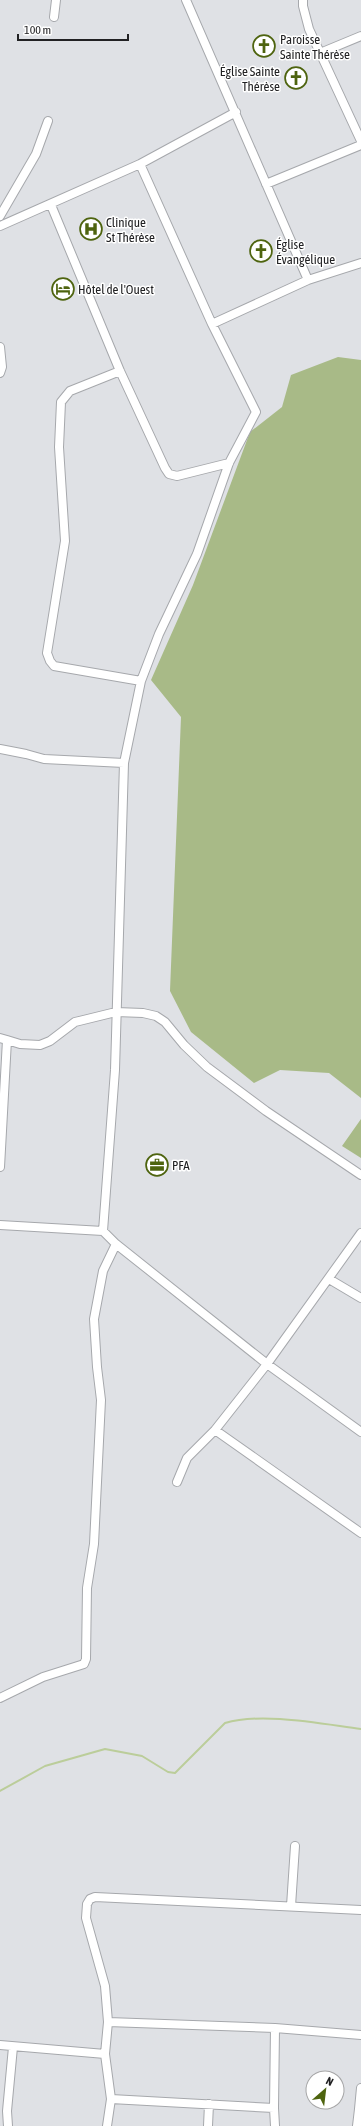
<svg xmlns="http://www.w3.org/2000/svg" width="361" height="2126" font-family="'Asap Condensed',sans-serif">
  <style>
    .forest { fill: #a8ba87 }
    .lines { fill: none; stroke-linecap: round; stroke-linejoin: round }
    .stream { stroke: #bbcd9a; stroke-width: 2 }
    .street-casing { stroke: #a6a8ac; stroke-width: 10 }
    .street { stroke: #fff; stroke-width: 8 }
    .labels { text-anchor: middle; stroke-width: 3; stroke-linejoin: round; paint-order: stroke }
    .poi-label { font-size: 13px; fill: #212123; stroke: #fff; text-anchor: start }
  </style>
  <rect width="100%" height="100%" fill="#dfe1e5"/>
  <!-- forest -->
  <path class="forest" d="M338,357l23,3v738l-32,-25 -49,-3 -26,13 -63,-51 -21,-41 11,-274 -30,-37 42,-95 57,-153 32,-25 9,-32z
    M361,1119v39l-19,-12z"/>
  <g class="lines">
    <!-- stream -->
    <path class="stream" d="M0,1791l45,-25 60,-17 37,7 26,16 7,1 50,-50c37,-11 97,1 136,6"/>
    <!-- street casing -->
    <g class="street-casing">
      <path id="street" d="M186,0l122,280
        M303,0v6l6,23 52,112
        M54,17l2,-17
        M320,53l41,-17
        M266,184l95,-39
        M51,205l69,166 45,97 4,6 8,2 52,-13
        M0,216l36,-62 12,-33
        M0,226l140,-62 96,-52
        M212,324l96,-44 53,-17
        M0,347l2,20 -2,6
        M120,371l-50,20 -9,11 -2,45 6,94 -18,112 3,8 4,5 87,15
        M0,749l26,5 18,5 80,4
        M0,1038l7,2 -7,127
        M7,1040l13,4 20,1 10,-4 25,-19 41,-10 27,1 13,3 9,6 19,23 23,22 59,44 95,64
        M0,1225l103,6 13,13 151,120 94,68
        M103,1231l12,-161 9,-307 17,-82 18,-47 38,-80 32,-91 27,-51 -44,-88 -72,-160
        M329,1279l32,19
        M215,1430l146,103
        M177,1482l10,-24 28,-28 52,-66 94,-131
        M0,1698l43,-21 41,-13 2,-5 1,-71 7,-44 7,-144 -4,-33 -3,-48 9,-48 13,-27
        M291,1906l4,-60
        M108,2022l167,6 86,7
        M0,2045l105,9
        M361,2088l-2,21h2
        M111,2099l163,9 1,-80
        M274,2108l1,18
        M8,2126l-1,-15 6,-64
        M107,2126l4,-27 -6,-45 3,-32 -3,-36 -19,-68 1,-14 3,-5 5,-2 266,13
        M208,2126l1,-22
        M357,2126l2,-17"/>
    </g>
    <!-- street -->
    <use href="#street" class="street"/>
  </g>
  <!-- icons -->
  <defs>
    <g id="church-ring" transform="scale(1.15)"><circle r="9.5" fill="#fff" stroke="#4e640f" stroke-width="1.5"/><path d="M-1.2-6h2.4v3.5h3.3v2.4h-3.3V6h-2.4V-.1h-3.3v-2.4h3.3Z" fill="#4e640f"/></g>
    <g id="hospital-ring" transform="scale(1.15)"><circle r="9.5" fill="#fff" stroke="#4e640f" stroke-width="1.5"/><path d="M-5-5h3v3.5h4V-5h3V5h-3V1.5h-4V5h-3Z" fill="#4e640f"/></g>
    <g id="hotel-ring" transform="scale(1.15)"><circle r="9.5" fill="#fff" stroke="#4e640f" stroke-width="1.5"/><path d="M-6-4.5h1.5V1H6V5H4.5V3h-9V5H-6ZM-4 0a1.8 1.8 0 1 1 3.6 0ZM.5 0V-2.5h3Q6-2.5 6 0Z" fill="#4e640f"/></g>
    <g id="office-ring" transform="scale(1.15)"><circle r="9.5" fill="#fff" stroke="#4e640f" stroke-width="1.5"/><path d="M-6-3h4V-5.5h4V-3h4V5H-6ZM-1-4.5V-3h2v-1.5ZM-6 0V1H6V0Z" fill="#4e640f"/></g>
  </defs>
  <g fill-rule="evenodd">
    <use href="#church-ring" x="264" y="46"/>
    <use href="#church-ring" x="296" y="78"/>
    <use href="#hospital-ring" x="91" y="229"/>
    <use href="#church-ring" x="261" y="251"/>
    <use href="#hotel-ring" x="63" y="289"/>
    <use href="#office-ring" x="157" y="1165"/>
  </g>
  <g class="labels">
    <!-- poi labels -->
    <g class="poi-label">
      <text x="280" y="44">Paroisse<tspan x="280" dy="15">Sainte Thérèse</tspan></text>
      <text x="280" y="76" text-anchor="end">Église Sainte<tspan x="280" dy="15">Thérèse</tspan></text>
      <text x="106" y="227">Clinique<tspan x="106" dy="15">St Thérèse</tspan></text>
      <text x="276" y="249">Église<tspan x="276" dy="15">Évangélique</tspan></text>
      <text x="78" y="294">Hôtel de l'Ouest</text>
      <text x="172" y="1170">PFA</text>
    </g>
  </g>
  <!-- north arrow -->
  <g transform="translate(325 2090) rotate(28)"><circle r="19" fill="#ffffff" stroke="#a6a6a7"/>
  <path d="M0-3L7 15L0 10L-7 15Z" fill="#4e640f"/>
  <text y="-6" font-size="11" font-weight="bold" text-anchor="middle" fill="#212123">N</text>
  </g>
  <!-- scale -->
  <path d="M18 34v6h110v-6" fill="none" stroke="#212123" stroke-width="2"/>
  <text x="24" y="34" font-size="12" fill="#212123" stroke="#ffffff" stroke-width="3" paint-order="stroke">100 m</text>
</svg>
